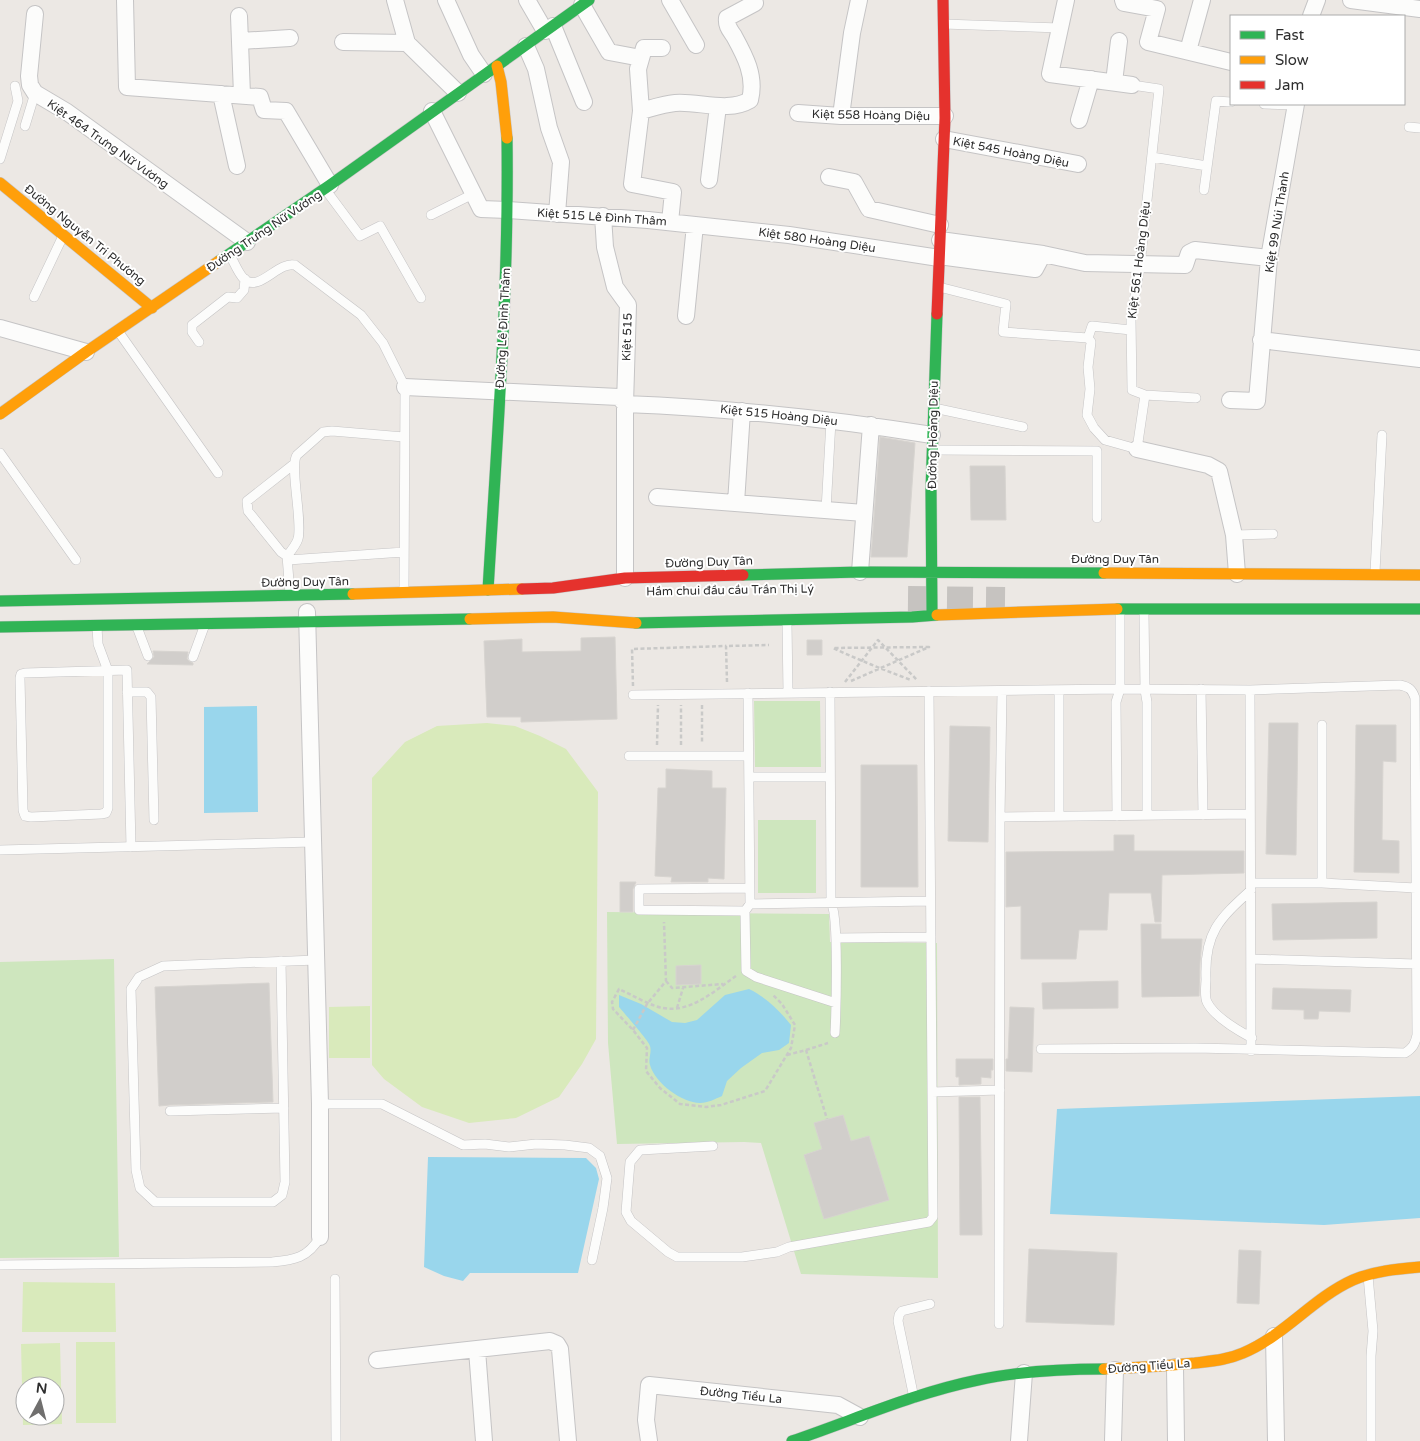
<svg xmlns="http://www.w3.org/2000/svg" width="1420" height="1441" font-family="'Varela Round',sans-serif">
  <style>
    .green { fill: #cee6be }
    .pitch { fill: #d9eabb; fill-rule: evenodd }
    .water { fill: #99d6ec }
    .building { fill: #d1cecb; stroke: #d7d4d0 }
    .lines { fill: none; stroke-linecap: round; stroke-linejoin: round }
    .primary-tunnel { stroke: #c6c3c0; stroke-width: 26; stroke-dasharray: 26 13; stroke-linecap: butt }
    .lane-casing { stroke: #c5c4c5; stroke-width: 10 }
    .street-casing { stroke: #c5c4c5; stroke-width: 18 }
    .fast-casing { stroke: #c5c4c5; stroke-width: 12 }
    .slow-casing { stroke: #c5c4c5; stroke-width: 12 }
    .jam-casing { stroke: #c5c4c5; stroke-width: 12 }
    .path { stroke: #c9c9c8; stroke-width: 2.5; stroke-dasharray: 4 2.5; stroke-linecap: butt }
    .lane { stroke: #fcfcfb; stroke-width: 9 }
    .street { stroke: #fcfcfb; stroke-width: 16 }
    .fast { stroke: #30b455; stroke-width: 11 }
    .slow { stroke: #ff9f0a; stroke-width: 11 }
    .jam { stroke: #e5322d; stroke-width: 11 }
    .labels { text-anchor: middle; stroke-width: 4; stroke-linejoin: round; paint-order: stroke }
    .street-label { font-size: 12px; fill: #2e2e2e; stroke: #fff }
  </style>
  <rect width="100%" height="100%" fill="#ece8e4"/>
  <!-- green -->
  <path class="green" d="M754,701h66l1,66h-66z
    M758,820h58v73h-58z
    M607,912l222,2 1,28 107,1 1,335 -137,-4 -40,-131 -17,-1 -127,2 -9,-101z
    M114,959l5,298 -119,1v-296z"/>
  <!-- pitch -->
  <path class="pitch" d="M487,723l28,3 25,10 26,13 32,43 -2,247 -14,25 -23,33 -43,21 -47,5 -47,-16 -38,-28 -12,-14v-287l33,-36 32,-16z
    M370,1006v52h-41v-51z
    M23,1282l92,1 1,49h-94z
    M76,1342h39l1,81h-40z
    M60,1343l2,81 -39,1 -2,-81zM25,1386h30v30h-30z"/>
  <!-- water -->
  <path class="water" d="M257,706l1,106 -54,1v-106z
    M749,989c18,9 30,21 42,36l-2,18 -10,7 -17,3 -21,15 -14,13 -5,15c-7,3 -14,7 -22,7 -18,0 -45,-20 -50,-38 -2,-6 2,-13 0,-19 -1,-5 -26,-33 -31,-39v-12l22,9 31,18 13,1 12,-3 28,-25z
    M1420,1096v122l-96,7 -274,-11 7,-105z
    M428,1157l158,1 10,10 3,11 -21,94h-108l-7,8 -19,-5 -20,-9z"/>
  <!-- building -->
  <path class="building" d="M880,437l35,6 -8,114h-36z
    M970,466h35l1,54h-35z
    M615,637l2,82 -96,3v-5h-34l-3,-76 38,-2v13l59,-1v-13z
    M807,640h15v15h-15z
    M153,651l35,1 -1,7 2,2 4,2v2l-46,-1 7,-7z
    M1269,723h29l-2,132 -30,-1z
    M1356,725h40v37l-13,-1 -1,79 17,1v32l-45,-1z
    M950,726l40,1 -2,115 -40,-1z
    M861,765h56l1,122h-57z
    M666,769l46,2v17h14l-2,91 -16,-1v4h-37l1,-5 -17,-1 3,-88h8z
    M1114,835h20v16h110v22l-82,2 -1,47h-6l-4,-29h-42l-2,37h-28l-3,29h-55v-53l-15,1v-55l108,-1z
    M620,882h16l-3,7v23h-13z
    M1377,902v36l-104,2 -1,-36z
    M1141,924h20v15h41l-2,24 -1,33 -57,1z
    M701,965v19l-25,1v-19z
    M1118,981v27l-75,1 -1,-26z
    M269,983l4,119 -103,3 -11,1 -4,-119z
    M1273,988l78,2 -1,22 -31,-1 -1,8h-14v-9l-32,-1z
    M1010,1007l24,1 -2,64 -26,-1v-12h2z
    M956,1059h37v11h-2v8l-10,-1v7l-22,1v-8h-3z
    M959,1097h21l2,138h-22z
    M843,1115l8,26 18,-5 20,64 -65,19 -20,-64 18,-6 -8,-26z
    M1029,1249l88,4 -3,72 -88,-3z
    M1239,1250l22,1 -2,53 -22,-1z"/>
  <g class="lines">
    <!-- primary-tunnel -->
    <path class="primary-tunnel" d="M908,599l97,1"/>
    <!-- lane casing -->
    <g class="lane-casing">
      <path id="lane" d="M943,24l117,4
        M1264,104l32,1
        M25,126l10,-33
        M1409,127l11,1
        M1152,157l55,9
        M0,159l18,-58 -3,-15
        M325,189l35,47 20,-10 41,72
        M1204,190l12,-89 15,1
        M431,215l42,-21
        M230,255c4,7 8,18 14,24 15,14 34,-18 51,-14l66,50 22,28 22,44 -1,204
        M939,287l67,17 -3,28 85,6 3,4 -3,25 2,22 -3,26 7,13 11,12 32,9 8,-54 -13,-5 -1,-70 9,-55 19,-176 -27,-4
        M34,297l29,-61
        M118,331l100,142
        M1088,338l4,-12 39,4
        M199,342l-7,-10v-7l36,-28 9,1 7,-8 1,-11
        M1145,395l51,3
        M934,408l89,19
        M933,450l164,1v67
        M0,453l76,107
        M826,510l5,-89
        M1234,535l39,-1
        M287,556c4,-5 9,-11 11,-17 5,-17 -9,-74 -1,-84l26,-23 9,-1 72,6
        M288,560l116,-8
        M1375,572l7,-137
        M290,594l-3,-38 -6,-4 -33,-41 -1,-10 47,-37
        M1144,612l1,78 2,12v113
        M787,623l1,70
        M97,627l1,17 10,27v137l-2,5 -5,1 -70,3 -6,-1 -2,-6 -3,-132 1,-4 4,-1 102,-3 4,177
        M137,627l11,29
        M193,657l11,-30
        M1201,689l2,126
        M1250,690l1,361
        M1059,691v125
        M127,692h20l4,5 3,123
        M830,692l1,211c8,11 5,110 4,130
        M748,693l2,211 -5,7 1,60 10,6 80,26
        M633,695l487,-6 130,1 150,-5c9,2 12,4 15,13l2,337c-2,9 -4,13 -12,18l-210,-5 -154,1
        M1322,725v158
        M629,756h119
        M749,777h80
        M1117,816l-1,-114 4,-13v-77
        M1000,817l250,-3
        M0,850l313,-8
        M1251,883h71l94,5
        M1251,890c-32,29 -47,43 -45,89 0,6 -2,17 1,23 7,15 30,28 45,36
        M750,904l180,-3
        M745,911l-106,-1v-21l110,-1
        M836,938l95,-1
        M1251,959l165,5
        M281,961l4,221 -3,13 -9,7h-118l-15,-14 -4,-18 -5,-181 8,-12 24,-11 153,-6
        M932,1092l68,-2
        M320,1104h62l81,41 22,-1 24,3 27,-3 29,1 24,3 11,8 7,22 -4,30 -11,52
        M170,1111l114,-3
        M713,1146l-73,4 -10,12 -4,50 5,9 37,31 9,5h65l35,-5 12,-5 140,-25 4,-5 -4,-526
        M0,1265l272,-3c22,-2 36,-4 48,-25
        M1368,1276l5,55 -2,25v85
        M335,1279l1,162
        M999,1324l1,-507 2,-126
        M914,1398l-16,-77 1,-6 3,-4 28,-7"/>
    </g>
    <!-- street casing -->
    <g class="street-casing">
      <path id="street" d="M125,0l2,87 133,10 4,13 22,1 44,74
        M395,0l12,43 51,50
        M446,0l25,55 13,19
        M527,0l18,31
        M670,0l26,45
        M1066,0l-16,74 82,11
        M1123,0l1,3 33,6 -9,33 83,20
        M1351,0l69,9
        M582,5l27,47 32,6
        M35,14l-6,62 1,9 5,8 32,19 180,130
        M239,16l3,79
        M1311,16l6,-16
        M553,26l31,76
        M240,41l50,-3
        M343,42l64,1
        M526,46l10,23 13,59 12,34 -4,52
        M662,48h-18l-6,21 3,42 -9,73 41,8 -3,30
        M1188,51l14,-51
        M1114,82l5,-41
        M221,94l16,72
        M432,111l49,98 27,1 140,10 141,15 150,23
        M641,111c11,-3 23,-7 34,-8 24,-2 53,10 75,-3 6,-24 -5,-44 -16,-64 -4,-6 -8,-10 -7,-18l28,-15 -1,-3
        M798,113l43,3h104
        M841,116l11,-83 7,-33
        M1079,120l12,-41
        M944,139l134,25
        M829,177l25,5 15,27 71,16
        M709,180l9,-74
        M603,216l2,31 10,40 13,18 -3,99v174
        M940,240l103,14
        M939,256l96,13 8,-15 42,9 100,2 4,-12 6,-3 74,8
        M686,316l9,-91
        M0,328l86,24
        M1261,340l159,19
        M405,387l214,10 6,7
        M1230,400l27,1 12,-143 27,-154
        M625,404c103,4 206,15 307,31
        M1137,449l71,16 11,6 15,64 3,39
        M657,497l207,16
        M736,503l6,-92
        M860,572l11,-147
        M307,612l13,492v133
        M1274,1336l2,105
        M477,1350l7,91
        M377,1360l173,-19 7,3 3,5 8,92
        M1175,1367l1,74
        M649,1441l-3,-21 3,-35 189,20 22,12
        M1019,1441l5,-68
        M1113,1441l2,-71"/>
    </g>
    <!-- fast casing -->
    <g class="fast-casing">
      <path id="fast" d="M219,261l111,-76 259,-185
        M743,575l117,-3 244,1
        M488,590c9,-151 21,-301 19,-452
        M0,601l353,-7
        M1117,609h303
        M932,614l-1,-124 6,-176
        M636,623l276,-6 25,-2
        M0,627l470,-8
        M792,1441c62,-21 122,-48 186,-61 41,-9 83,-11 126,-11"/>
    </g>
    <!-- slow casing -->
    <g class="slow-casing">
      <path id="slow" d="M497,66l4,16 6,56
        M0,183l152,125
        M0,414l86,-62 133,-91
        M1104,573l316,2
        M353,594l169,-5
        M937,615l180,-6
        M470,619l83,-2 83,6
        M1104,1369c30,-1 60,-3 91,-6 16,-2 32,-3 48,-10 41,-17 70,-55 110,-73 21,-9 44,-11 67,-13"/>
    </g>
    <!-- jam casing -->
    <g class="jam-casing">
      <path id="jam" d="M937,314l8,-196 -2,-118
        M522,589l31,-1 72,-10 118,-3"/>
    </g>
    <!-- path -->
    <path class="path" d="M851,681l78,-34 -96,1c26,12 51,22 78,32
      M727,682l-1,-36 43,-1
      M845,682l33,-42 39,40
      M633,686l-1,-37 94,-3
      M702,705v39
      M657,745l1,-40
      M681,745v-40
      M736,976c-22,15 -45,37 -73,32 -10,-1 -33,-14 -44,-19l-7,13 1,7 20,21 14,18 -1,23 14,17 20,16 26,3 15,-2 44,-14 26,-43 4,-23 -13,-21 -9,-9
      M666,981l6,7 51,-4
      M677,1008l6,-20
      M633,1030l14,-26 19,-23 -2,-59
      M806,1050l22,-7
      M787,1055l19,-5 21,69"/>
    <!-- lane -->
    <use href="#lane" class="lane"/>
    <!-- street -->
    <use href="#street" class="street"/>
    <!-- fast -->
    <use href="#fast" class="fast"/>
    <!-- slow -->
    <use href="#slow" class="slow"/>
    <!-- jam -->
    <use href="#jam" class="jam"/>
  </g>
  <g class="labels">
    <!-- street labels -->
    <g class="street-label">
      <text transform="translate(871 115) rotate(1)" y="4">Kiệt 558 Hoàng Diệu</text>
      <text transform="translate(108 144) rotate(35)" y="4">Kiệt 464 Trưng Nữ Vương</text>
      <text transform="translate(1011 152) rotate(11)" y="4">Kiệt 545 Hoàng Diệu</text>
      <text transform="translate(602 217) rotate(4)" y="4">Kiệt 515 Lê Đình Thâm</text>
      <text transform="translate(1277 222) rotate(-81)" y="4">Kiệt 99 Núi Thành</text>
      <text transform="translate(264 231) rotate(-34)" y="4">Đường Trưng Nữ Vương</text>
      <text transform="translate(85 235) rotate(39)" y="4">Đường Nguyễn Tri Phương</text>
      <text transform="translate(817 240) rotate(8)" y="4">Kiệt 580 Hoàng Diệu</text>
      <text transform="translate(1139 260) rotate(-83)" y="4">Kiệt 561 Hoàng Diệu</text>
      <text transform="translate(503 328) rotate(-87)" y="4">Đường Lê Đình Thâm</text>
      <text transform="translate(627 337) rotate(-88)" y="4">Kiệt 515</text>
      <text transform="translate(779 415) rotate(6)" y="4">Kiệt 515 Hoàng Diệu</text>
      <text transform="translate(933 435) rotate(-89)" y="4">Đường Hoàng Diệu</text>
      <text x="1115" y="563">Đường Duy Tân</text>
      <text transform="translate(709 562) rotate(-2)" y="4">Đường Duy Tân</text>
      <text transform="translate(305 582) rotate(-1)" y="4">Đường Duy Tân</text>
      <text transform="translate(730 590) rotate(-1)" y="4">Hầm chui đầu cầu Trần Thị Lý</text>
      <text transform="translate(1149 1366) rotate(-4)" y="4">Đường Tiểu La</text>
      <text transform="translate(741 1395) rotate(6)" y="4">Đường Tiểu La</text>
    </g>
  </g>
  <!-- legend -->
  <rect x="1230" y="15" width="175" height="90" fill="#ffffff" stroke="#ababab"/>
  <rect x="1240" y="31" width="25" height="8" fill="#30b455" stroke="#ababab"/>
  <text x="1275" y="40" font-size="15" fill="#2e2e2e">Fast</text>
  <rect x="1240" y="56" width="25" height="8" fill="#ff9f0a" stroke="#ababab"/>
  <text x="1275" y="65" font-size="15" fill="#2e2e2e">Slow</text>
  <rect x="1240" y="81" width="25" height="8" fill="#e5322d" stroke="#ababab"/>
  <text x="1275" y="90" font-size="15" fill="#2e2e2e">Jam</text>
  <!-- north arrow -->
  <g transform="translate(40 1401) rotate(7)"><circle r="24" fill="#ffffff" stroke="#ababab"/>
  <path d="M0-4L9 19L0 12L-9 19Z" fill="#706f6e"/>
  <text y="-8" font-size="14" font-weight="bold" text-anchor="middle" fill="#2e2e2e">N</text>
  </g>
</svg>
